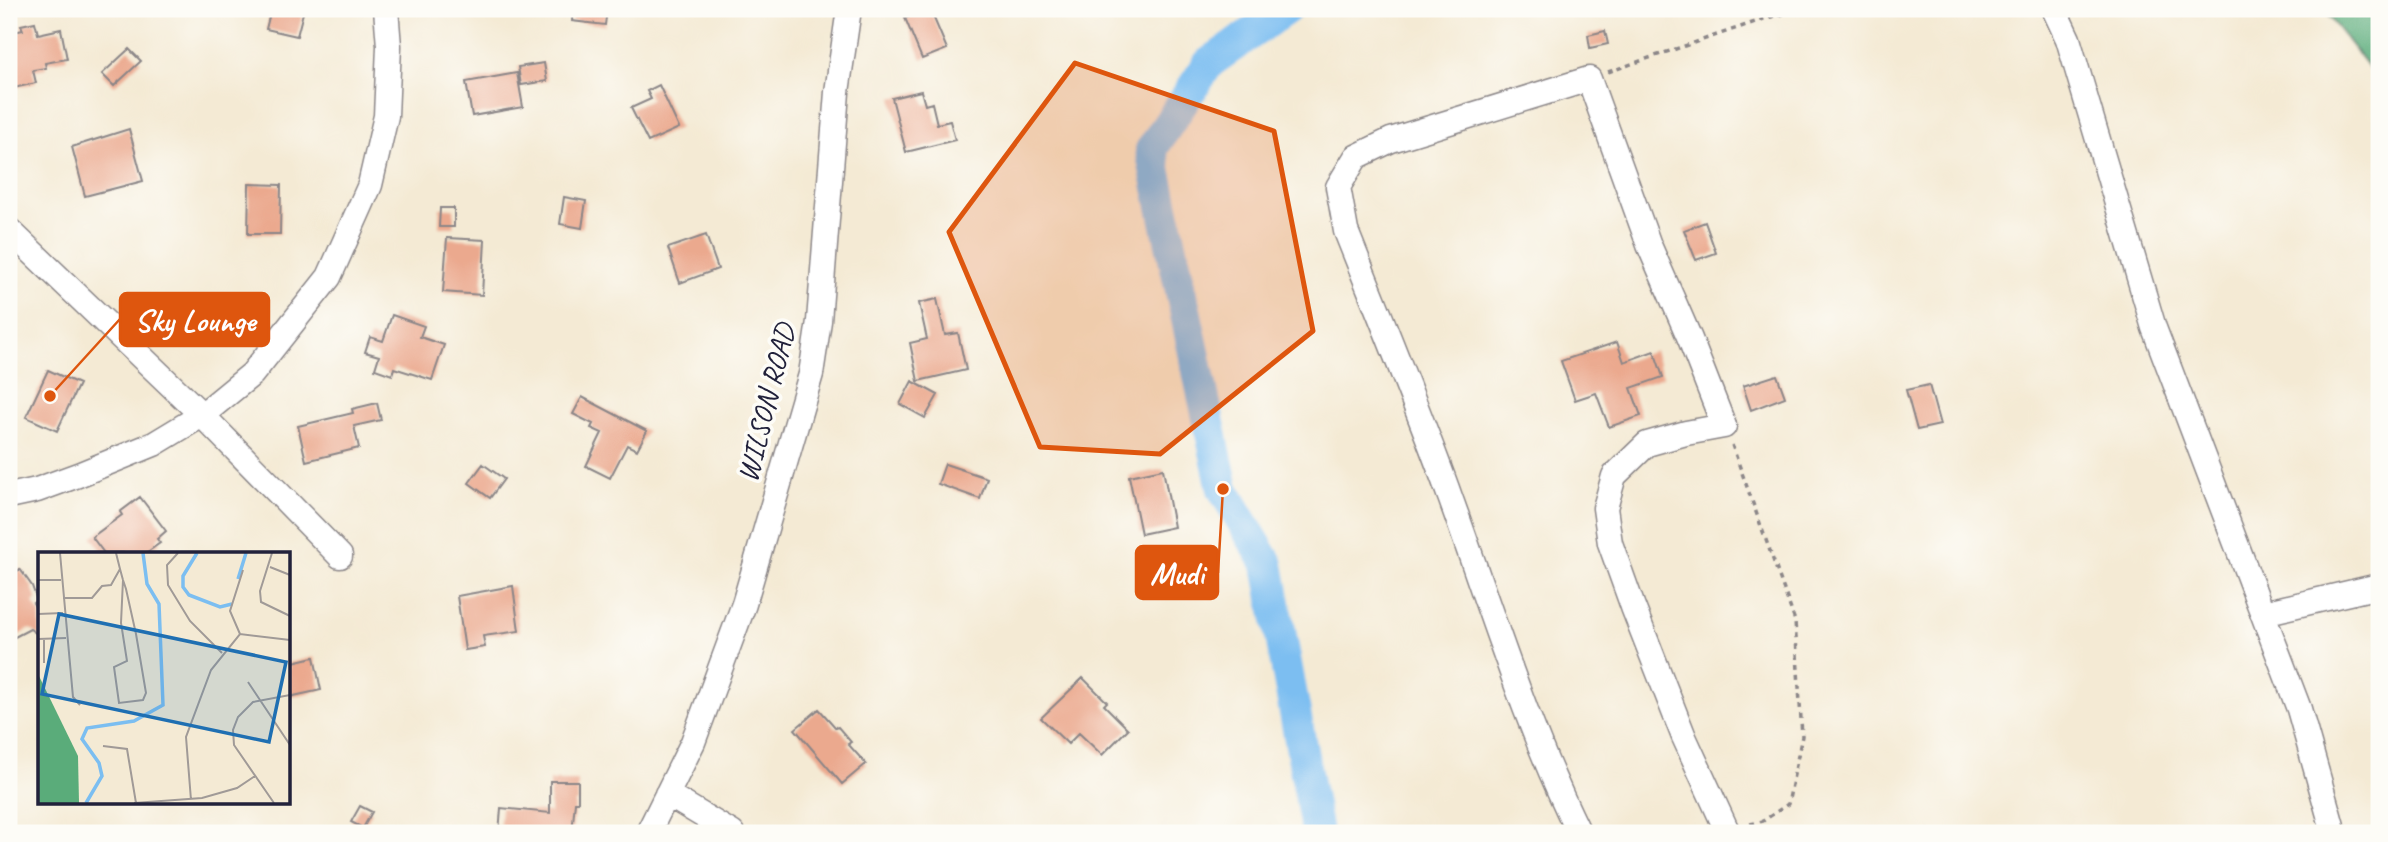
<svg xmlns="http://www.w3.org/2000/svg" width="2388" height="842" font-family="Caveat,sans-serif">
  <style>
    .forest { fill: #5aac7a; stroke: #3e675a; stroke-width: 2 }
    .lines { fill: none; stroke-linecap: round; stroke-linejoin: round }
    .river { stroke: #7bbef1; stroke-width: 32 }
    .building { fill: #eba98e }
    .minor-casing { stroke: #8b8688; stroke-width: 27 }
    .path { stroke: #8b8688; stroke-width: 3.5; stroke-dasharray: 5 5; stroke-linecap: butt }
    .minor { stroke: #fff; stroke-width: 24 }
    .marked { fill: #de560e; fill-opacity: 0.2; stroke: #de560e; stroke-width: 5; stroke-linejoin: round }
    .labels { text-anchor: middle; stroke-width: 7; stroke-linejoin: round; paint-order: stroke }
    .street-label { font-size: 30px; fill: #22223b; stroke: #fdfcf7 }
    .inset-river { fill: none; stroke: #7bbef1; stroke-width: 3.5 }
    .inset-road { fill: none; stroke: #a09a97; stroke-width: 2 }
    .view { fill: #1f6fb2; fill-opacity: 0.15; stroke: #1f6fb2; stroke-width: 3.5 }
    .inset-edge { fill: none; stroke: #22223b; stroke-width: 3.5 }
    .leader { fill: none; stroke: #de560e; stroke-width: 2.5 }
    .callout-dot { fill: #de560e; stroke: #fdfcf7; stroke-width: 2.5 }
    .callout { fill: #de560e; stroke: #de560e; stroke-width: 2.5 }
    .callout-label { font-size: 32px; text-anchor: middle; font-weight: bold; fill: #fff }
  </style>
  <rect width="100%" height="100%" fill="#fdfcf7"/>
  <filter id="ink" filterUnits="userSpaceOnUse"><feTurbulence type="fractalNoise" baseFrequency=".0143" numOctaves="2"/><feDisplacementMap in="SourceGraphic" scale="14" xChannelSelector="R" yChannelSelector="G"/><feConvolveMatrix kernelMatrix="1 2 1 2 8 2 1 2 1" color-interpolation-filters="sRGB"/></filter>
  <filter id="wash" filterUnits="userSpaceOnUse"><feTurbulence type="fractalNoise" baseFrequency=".00686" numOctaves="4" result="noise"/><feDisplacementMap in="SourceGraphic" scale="28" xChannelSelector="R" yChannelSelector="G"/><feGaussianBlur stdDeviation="1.57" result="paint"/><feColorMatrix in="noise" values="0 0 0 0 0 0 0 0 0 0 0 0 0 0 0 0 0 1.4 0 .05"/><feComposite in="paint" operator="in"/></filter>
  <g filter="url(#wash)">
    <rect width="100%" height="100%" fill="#f4ead4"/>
    <!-- forest -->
    <path class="forest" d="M2323,9h56v72z"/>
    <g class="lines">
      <!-- river -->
      <path class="river" d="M1286,9l-77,54 -58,87 72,339 45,76 49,268"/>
    </g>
    <g id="blocks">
      <!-- building -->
      <path class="building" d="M271,9h33l-7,27 -31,-7z
        M573,9h34l-2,16 -33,-4z
        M911,9h19l17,40 -25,10 -17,-41 8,-3z
        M35,22l3,12 23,-5 6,30 -22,4 1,5 -13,2 3,13 -27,6v-56l14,-3 -2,-5z
        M1605,31l3,13 -18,4 -2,-13z
        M129,49l12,12 -27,25 -12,-12z
        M544,63l3,18 -26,4 -3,-18z
        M517,73l6,34 -51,9 -6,-34z
        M659,85l20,43 -31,14 -17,-34 20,-9 -4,-8z
        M921,91l4,14 7,-2 5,21 13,-3 5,19 -49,12 -14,-54z
        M129,129l14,52 -58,15 -13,-49z
        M249,184l32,1 -1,49h-32z
        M564,197l22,4 -4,27 -22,-4z
        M440,208h14v19h-15z
        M1705,222l11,31 -20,7 -12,-30z
        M706,235l12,34 -38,14 -12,-35z
        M447,238l38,2 -3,55 -39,-3z
        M937,299l8,36 13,-2 8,37 -48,11 -8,-38 17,-4 -8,-36z
        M392,315l32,11 -4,11 24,8 -12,35 -38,-12 -2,7 -17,-6 4,-13 -14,-4 5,-15 13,4z
        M1617,342l7,20 30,-11 9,26 -32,11 10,28 -32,11 -13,-34 -21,7 -14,-39z
        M48,370l31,14 -22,47 -31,-14z
        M1777,375l8,22 -34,13 -8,-24z
        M912,381l26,14 -13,23 -25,-14z
        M1929,385l11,40 -23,5 -11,-40z
        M582,397l65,34 -10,19 -10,-5 -17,33 -24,-12 16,-33 -11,-5 2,-4 -20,-10z
        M377,403l4,17 -27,6 5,22 -53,13 -8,-35 55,-13 -1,-4z
        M483,464l21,15 -14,19 -21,-15z
        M945,464l42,14 -7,21 -42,-15z
        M1163,469l11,58 -33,7 -12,-58z
        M140,497l26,34 -9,8 3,4 -14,10h-42l-12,-16 30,-22 -2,-3z
        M20,569l12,17 5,14 -4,3 7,11v22l-10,-7 -21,11v-63z
        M513,586l6,45 -36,5 2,11 -20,3 -8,-54z
        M314,657l7,33 -32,7v-34z
        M1083,678l24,24 -3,3 24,24 -26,26 -23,-22 -11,11 -27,-26z
        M819,709l17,19 2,-1 13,15 -3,2 18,20 -24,20 -47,-55z
        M550,781h28v21h-3l-3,31h-73l2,-25 49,5z
        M360,806l12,6 -9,16 -12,-6z"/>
    </g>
  </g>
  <g filter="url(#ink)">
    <use href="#blocks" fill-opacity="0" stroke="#8b8688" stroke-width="2"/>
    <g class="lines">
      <!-- minor casing -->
      <g class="minor-casing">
        <path id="minor" d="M2054,9l14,30 86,289 145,381 35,124
          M9,230l193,185 138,141
          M9,496l28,-6 41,-15 76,-31 48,-29 50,-41 77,-97 41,-92 16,-69 3,-70 -3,-37
          M2263,613l116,-27
          M667,794l65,39
          M648,833l45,-91 51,-138 67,-230 8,-53 18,-229 12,-83
          M1579,833c-53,-107 -88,-223 -129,-336 -32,-89 -69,-178 -104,-266l-8,-44 18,-30 35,-17 198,-61 60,166 41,94 34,87 -38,7 -39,11 -33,32 -9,32 5,35 23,64 51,130 44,96"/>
      </g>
      <!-- path -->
      <path class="path" d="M1608,72l159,-54 38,-9
        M1732,445l63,176 7,115 -14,68 -25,17 -17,4"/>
      <!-- minor -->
      <use href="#minor" class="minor"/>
    </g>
  </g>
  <!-- marked area -->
  <path class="marked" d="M1075,63l199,68 39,200 -153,123 -120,-7 -91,-215z"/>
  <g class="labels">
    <!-- street labels -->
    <g class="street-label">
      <text transform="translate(766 403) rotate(-76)" y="10">WILSON ROAD</text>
    </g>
  </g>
  <!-- overview -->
  <g transform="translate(38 552)">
    <rect width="252" height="252" fill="#f4ead4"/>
    <path d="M0,122l40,82 1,47h-41z" fill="#5aac7a"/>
    <path class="inset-river" d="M159,1l-14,23v11l6,8 31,12 12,-3M200,27l8,-26M48,251l16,-27 -3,-13 -17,-24 5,-11 47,-7 29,-16 -4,-101 -12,-20 -4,-31"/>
    <path class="inset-road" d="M22,1l13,144 7,8M78,1l4,16 3,11 3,9 10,45 10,59 -3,7 -24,3 -5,-36 13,-6 -6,-38 2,-43M140,1l-11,12 1,20 22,36 32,32M234,1l-12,38 1,11 29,14M232,15l20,8M0,28h23M25,46h29l10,-12 9,-1 9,-16M0,62l25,-1M202,82l-10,-23 13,-41M6,86v25M0,87l28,-1M210,130l42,63M65,194l24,3 9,54M153,248l-5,-63 25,-67 29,-36 50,6M96,251l68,-5 35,-10 18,-12M236,251l-40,-58 -1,-15 5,-13 15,-15 37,-7"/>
    <path class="view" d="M21,62l227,48 -17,80 -227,-48z"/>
    <rect width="252" height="252" class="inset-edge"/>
  </g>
  <!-- callouts -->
  <path class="leader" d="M50 396L120 319M1223 489L1218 573"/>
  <g class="callout-dot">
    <circle cx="50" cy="396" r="7"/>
    <circle cx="1223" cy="489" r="7"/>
  </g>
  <g class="callout">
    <rect x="120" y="293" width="149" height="53" rx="7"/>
    <rect x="1136" y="546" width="82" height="53" rx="7"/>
  </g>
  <g class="callout-label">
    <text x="195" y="331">Sky Lounge</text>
    <text x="1177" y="584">Mudi</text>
  </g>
  <!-- margin -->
  <rect width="2388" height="842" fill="none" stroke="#fdfcf7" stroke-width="35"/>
</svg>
